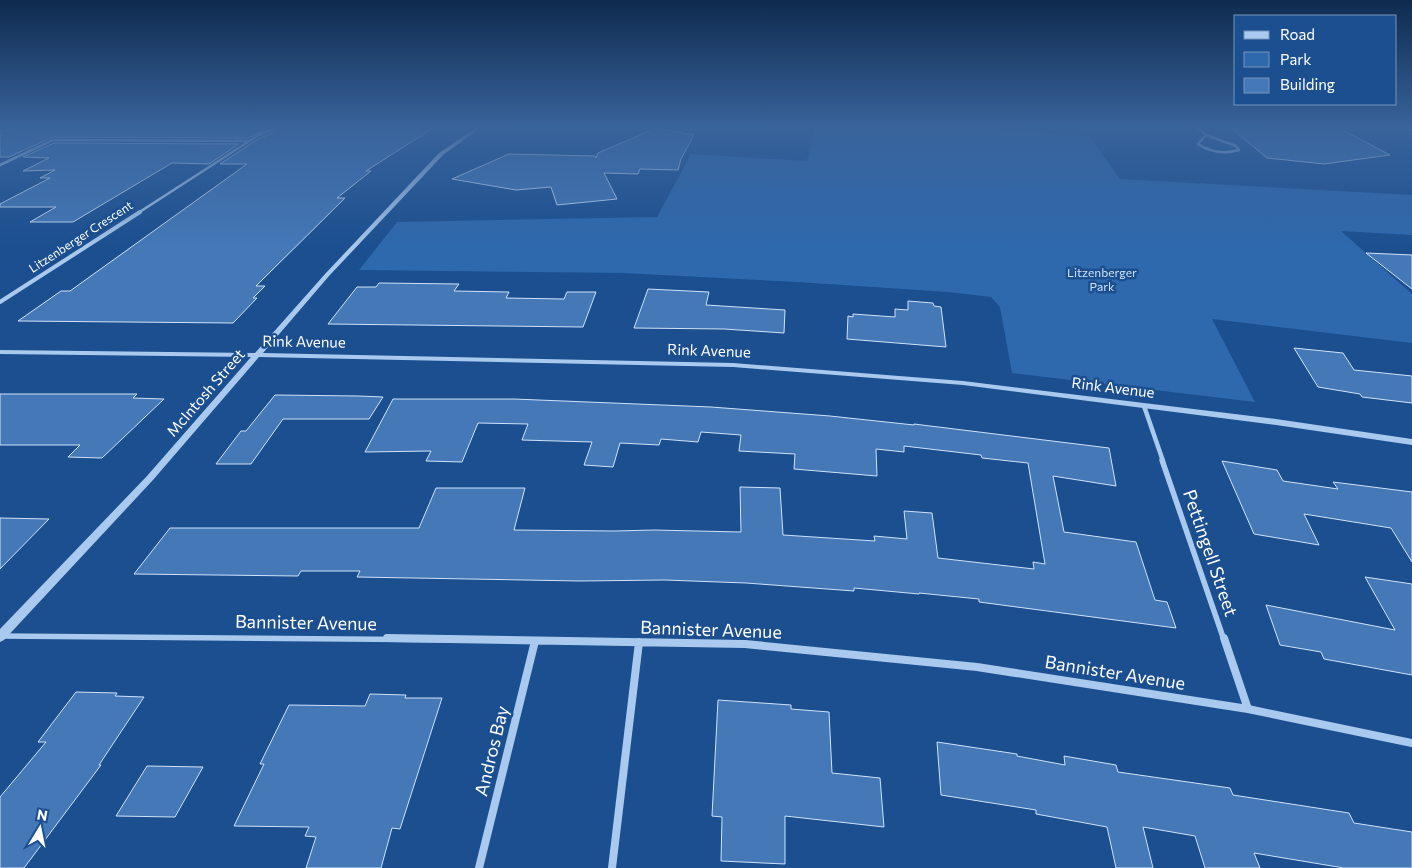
<svg xmlns="http://www.w3.org/2000/svg" width="1412" height="868" font-family="Commissioner,sans-serif">
  <style>
    .green { fill: #2e69ad }
    .building { fill: #4478b7; stroke: #cfe3fa }
    .lines { fill: none; stroke-linecap: round; stroke-linejoin: round }
    .minor-far4 { stroke: #a9c9ee; stroke-width: 2.5 }
    .minor-far3 { stroke: #a9c9ee; stroke-width: 4 }
    .minor-far2 { stroke: #a9c9ee; stroke-width: 4.5 }
    .minor-far1 { stroke: #a9c9ee; stroke-width: 5.5 }
    .minor { stroke: #a9c9ee; stroke-width: 8 }
    .tertiary { fill: #a9c9ee; fill-rule: evenodd }
    .labels { text-anchor: middle; stroke-width: 5; stroke-linejoin: round; paint-order: stroke }
    .far-street-label { font-size: 12px; fill: #fff; stroke: #1b4f8f }
    .far-park-label { font-size: 12px; fill: #cfe3fa; stroke: #1b4f8f }
    .street-label { font-size: 15px; fill: #fff; stroke: #1b4f8f }
    .near-street-label { font-size: 18px; fill: #fff; stroke: #1b4f8f }
  </style>
  <rect width="100%" height="100%" fill="#1b4f8f"/>
  <!-- green -->
  <path class="green" d="M815,128h145l129,8 31,43 292,16v40l-71,-4 71,63v49l-200,-24 43,83 -243,-29 -12,-66 -9,-10 -43,-5 -151,-10 -175,-9 -263,-3 38,-48 260,-5 34,-63 116,7z"/>
  <!-- building -->
  <path class="building" d="M17,128h253l-22,10 -195,-1 -44,20h-9v-26z
    M280,128h153l-67,43h5l-34,27h8l-89,88h9l-12,12h4l-24,25 -215,-2 43,-30h9l177,-127h-27l38,-25 20,-8z
    M656,128l38,7 -13,24 -3,11 -38,-1 -2,5 -34,-1 13,26 -60,6 -6,-18 -35,3 -64,-11 57,-25 86,2 1,2 2,-5z
    M1231,128h108l51,27 -66,9 -57,-6z
    M54,143l185,1 -30,20 -37,-1 -99,59h-43l26,-15h-56v-3l50,-26h-10l15,-8 -32,1 26,-13 -26,-1z
    M1366,253l46,2v34z
    M379,283l80,1 -5,7 55,1 -3,6 58,1 3,-7h29l-13,35 -255,-3 29,-37h19z
    M648,289l61,3 -3,13 79,5 -1,23 -60,-4 -90,-1z
    M908,301l25,2 1,3 7,1 5,40 -99,-8 1,-23 5,1v-3l42,3v-8l13,1z
    M1294,348l49,5 11,17 58,6v27l-50,-6 -2,-3 -42,-7z
    M0,394h137l-4,4 31,1 -62,59 -34,-1 12,-12h-80z
    M275,395l84,1 24,1 -14,22h-86l-32,45h-35l25,-33h5z
    M393,399h121l197,8 119,9 84,9v-1l195,24 7,38 -63,-10 11,56 72,10 19,58 12,2 9,26 -197,-26v-3l-60,-6v1l-65,-6v3l-108,-8 -81,-3 -85,1 -223,-4 3,-6h-59l-3,5 -164,-2 36,-46h249l17,-40h89l-11,42 100,1 40,-1 87,2 -1,-45 40,1 3,47 92,6 -1,-5 33,3 -3,-28 28,2 6,45 96,11 -1,-7 12,2 -17,-101 -46,-5 -1,-3 -77,-9v6l-28,-3 1,27 -83,-7 1,-15 -56,-3 2,-16 -40,-3 -3,10 -37,-3 -2,6 -39,-2 -7,24 -29,-2 8,-23 -70,-2 6,-16 -50,-1 -16,39 -36,-1 5,-10 -66,1z
    M1222,461l55,9 6,11 55,8 -5,-7 79,10v70l-21,-34 -87,-14 15,31 -65,-11z
    M0,518l49,1 -49,50z
    M1365,577l47,7v91l-88,-16 -3,-7 -41,-7 -14,-40 129,25z
    M76,692l41,1 -2,3 29,1 -45,68h2l-77,103h-24v-71l46,-55h-8z
    M370,694l36,1 -1,3h37l-42,131 -8,-1 -11,40h-75l10,-31 -11,-1 4,-9 -75,-1 30,-62h-4l29,-59 76,1z
    M718,700l73,5v4l38,3 3,61 48,5 4,49 -99,-11v48l-64,-3 1,-44 -10,-1z
    M937,742l80,12v2l48,9 -1,-9 52,9 2,7 112,16 3,7 116,18 5,10 58,9v36h-68l-90,-15 6,15h-55l-10,-32 -52,-9 10,41h-37l-9,-41 -71,-13v-4l-95,-15z
    M147,766l56,1 -28,50 -59,-1z"/>
  <g class="lines">
    <!-- minor-far4 -->
    <path class="minor-far4" d="M1198,128l8,7
      M1408,128l4,2
      M1206,135l30,11 3,4c-14,4 -29,2 -41,-6z
      M0,165l53,-25 196,1
      M138,213l119,-77 20,-8"/>
    <!-- minor-far3 -->
    <path class="minor-far3" d="M0,302l140,-90"/>
    <!-- minor-far2 -->
    <path class="minor-far2" d="M1144,406l19,55"/>
    <!-- minor-far1 -->
    <path class="minor-far1" d="M1162,460l62,180
      M0,636l466,4"/>
    <!-- minor -->
    <path class="minor" d="M387,638l358,6 232,23 271,42 164,34
      M1224,638l24,71
      M479,868l56,-227
      M612,868l27,-226"/>
    <!-- tertiary -->
    <path class="tertiary" d="M476,128h4l-37,27 -114,121 -66,77 470,10 230,18 313,38 136,20v6l-136,-20 -313,-40 -230,-18 -474,-10 -106,123 -149,160 -4,2v-13l147,-153 104,-119 -251,-3v-4l255,3 70,-79 114,-121z"/>
  </g>
  <!-- sky -->
  <linearGradient id="sky" x2="0" y2="1"><stop stop-color="#0f2b4f"/><stop offset="0.51" stop-color="#39639b"/><stop offset="1" stop-color="#39639b" stop-opacity="0"/></linearGradient>
  <rect width="1412" height="249" fill="url(#sky)"/>
  <g class="labels">
    <!-- far-street labels -->
    <g class="far-street-label">
      <text transform="translate(81 237) rotate(-33)" y="4">Litzenberger Crescent</text>
    </g>
    <!-- far-park labels -->
    <g class="far-park-label">
      <text x="1102" y="277">Litzenberger<tspan x="1102" dy="14">Park</tspan></text>
    </g>
    <!-- street labels -->
    <g class="street-label">
      <text transform="translate(304 342) rotate(1)" y="5">Rink Avenue</text>
      <text transform="translate(709 351) rotate(2)" y="5">Rink Avenue</text>
      <text transform="translate(1113 388) rotate(7)" y="5">Rink Avenue</text>
      <text transform="translate(206 393) rotate(-49)" y="5">McIntosh Street</text>
    </g>
    <!-- near-street labels -->
    <g class="near-street-label">
      <text transform="translate(1210 553) rotate(71)" y="6">Pettingell Street</text>
      <text transform="translate(306 623) rotate(1)" y="6">Bannister Avenue</text>
      <text transform="translate(711 630) rotate(2)" y="6">Bannister Avenue</text>
      <text transform="translate(1115 673) rotate(9)" y="6">Bannister Avenue</text>
      <text transform="translate(492 751) rotate(-76)" y="6">Andros Bay</text>
    </g>
  </g>
  <!-- legend -->
  <rect x="1234" y="15" width="162" height="90" fill="#1b4f8f" stroke="#7695bc"/>
  <rect x="1244" y="31" width="25" height="8" fill="#a9c9ee" stroke="#7695bc"/>
  <text x="1280" y="40" font-size="15" fill="#ffffff">Road</text>
  <rect x="1244" y="52" width="25" height="15" fill="#2e69ad" stroke="#7695bc"/>
  <text x="1280" y="65" font-size="15" fill="#ffffff">Park</text>
  <rect x="1244" y="78" width="25" height="15" fill="#4478b7" stroke="#7695bc"/>
  <text x="1280" y="90" font-size="15" fill="#ffffff">Building</text>
  <!-- north arrow -->
  <g transform="translate(40 828) rotate(10)" stroke="#1b4f8f" stroke-width="4" paint-order="stroke">
  <path d="M0-4L9 19L0 12L-9 19Z" fill="#ffffff"/>
  <text y="-8" font-size="14" font-weight="bold" text-anchor="middle" fill="#ffffff">N</text>
  </g>
</svg>
